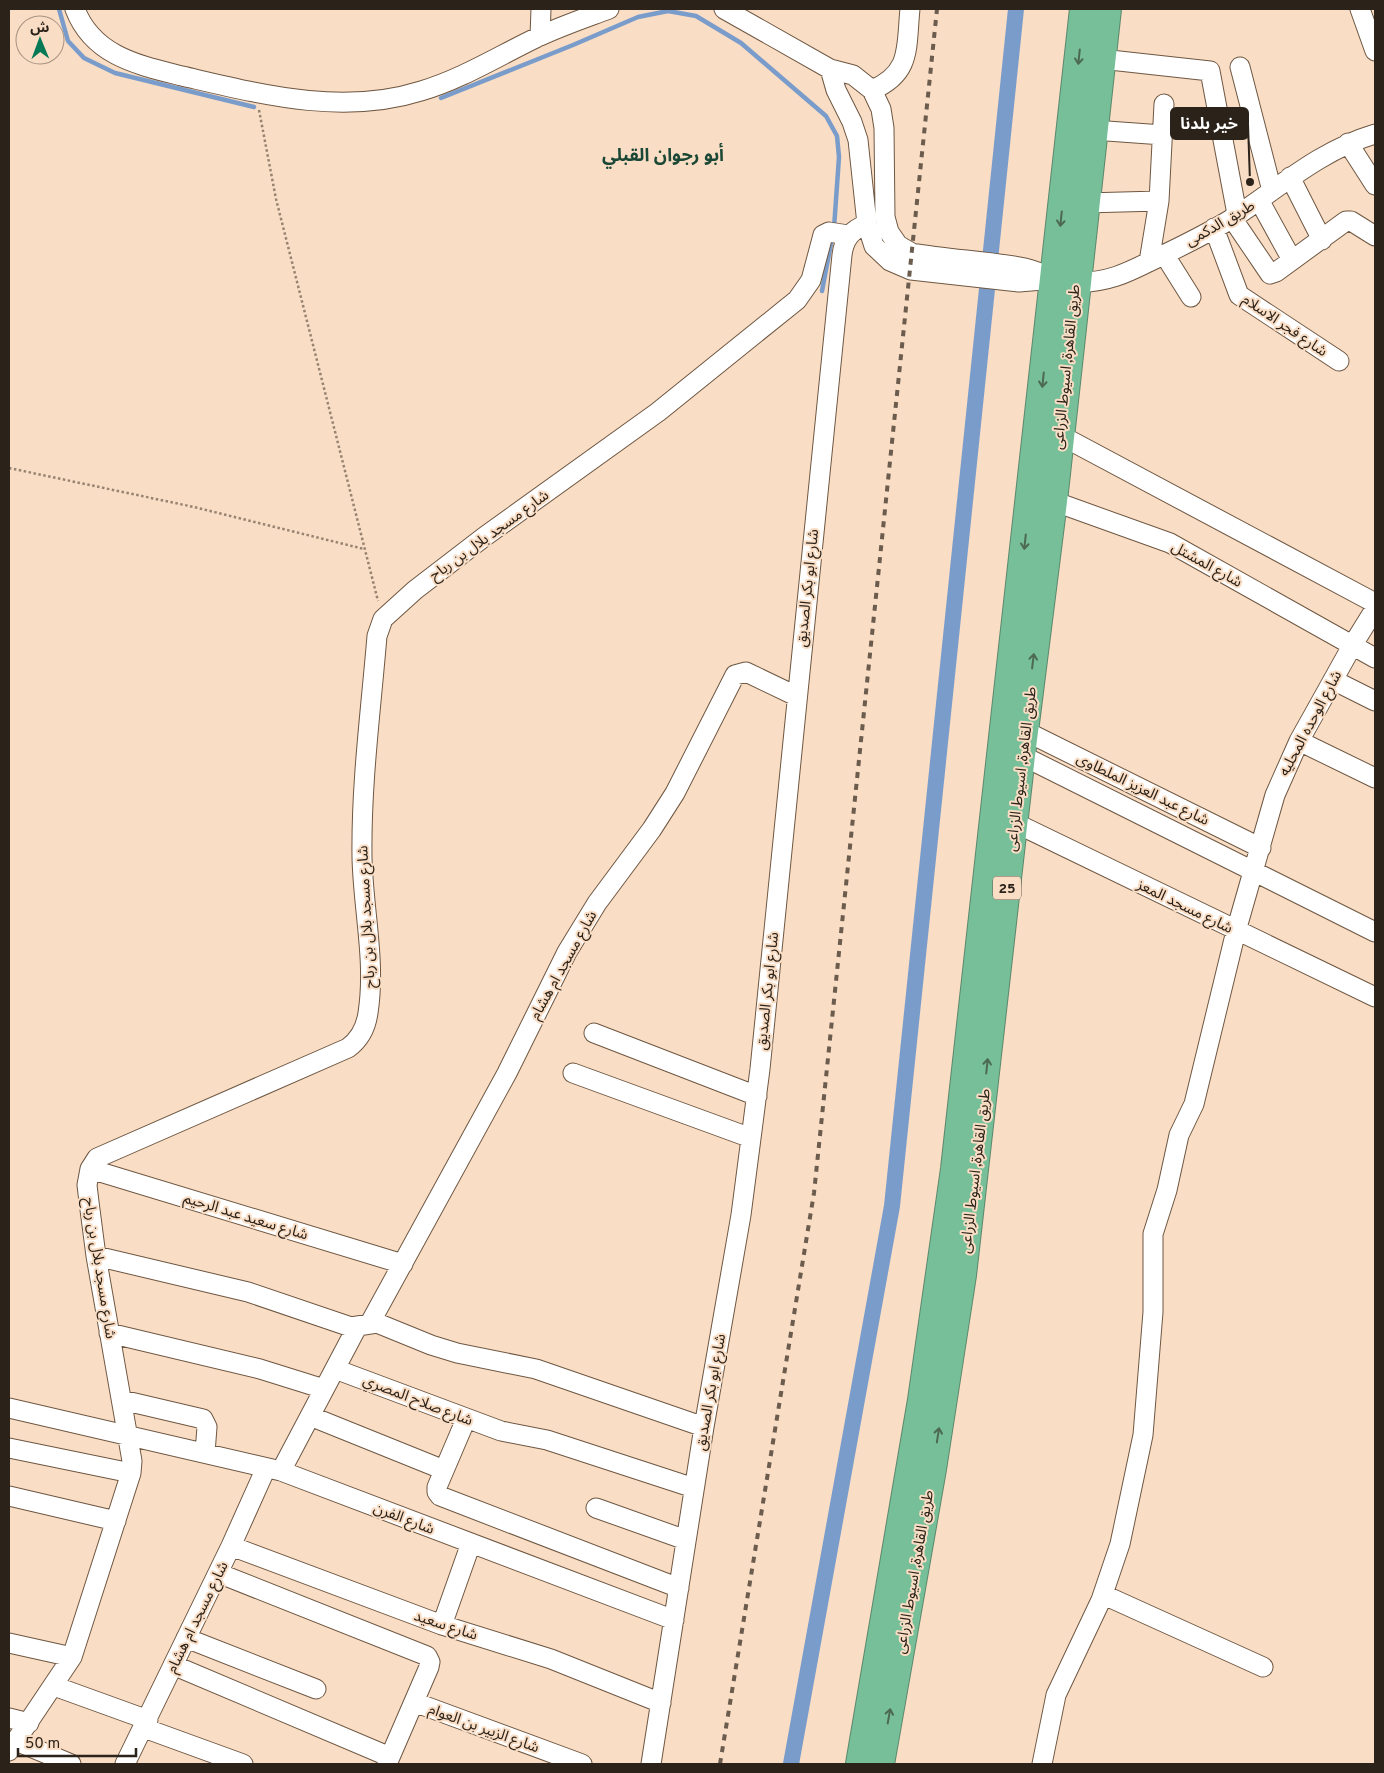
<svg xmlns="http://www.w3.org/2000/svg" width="1384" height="1773" font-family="Overpass,'Noto Sans Arabic',sans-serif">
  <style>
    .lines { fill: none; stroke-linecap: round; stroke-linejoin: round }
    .stream { stroke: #7a9ccb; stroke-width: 4.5 }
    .canal { stroke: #7a9ccb; stroke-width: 16 }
    .minor-casing { stroke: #6e5742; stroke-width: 21 }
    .highway-casing { stroke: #5c886c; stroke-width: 30 }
    .path { stroke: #968372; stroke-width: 2.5; stroke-dasharray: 2.5 2.5; stroke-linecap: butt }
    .minor { stroke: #fff; stroke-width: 19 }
    .highway { stroke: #76bf99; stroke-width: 28 }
    .rail { stroke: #6b5c4e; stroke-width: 4; stroke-dasharray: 6 6; stroke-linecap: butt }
    .oneway { stroke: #4d6953 }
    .labels { text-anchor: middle; stroke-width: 4; stroke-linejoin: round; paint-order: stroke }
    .shield { fill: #f9ddc5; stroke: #695a4d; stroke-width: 1 }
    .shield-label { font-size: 14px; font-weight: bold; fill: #2b2219 }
    .street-label { font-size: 15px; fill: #2b2219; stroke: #f9ddc5 }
    .quarter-label { font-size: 18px; font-weight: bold; fill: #1a4835; stroke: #f9ddc5 }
    .leader { fill: none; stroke: #2b2219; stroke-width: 2 }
    .callout-dot { fill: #2b2219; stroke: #f9ddc5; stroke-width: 2 }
    .callout { fill: #2b2219; stroke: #2b2219; stroke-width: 2 }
    .callout-label { font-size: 16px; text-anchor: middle; font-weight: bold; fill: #fff }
  </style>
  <rect width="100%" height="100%" fill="#f9ddc5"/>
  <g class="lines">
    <!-- stream -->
    <path class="stream" d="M59,9l9,32 16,17 31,15 139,34
      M441,98l132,-53 65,-28 30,-6 28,5 45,27 85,73 11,20 2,21 -5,71
      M822,291l10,-53"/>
    <!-- canal -->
    <path class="canal" d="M791,1764l101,-558 124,-1197"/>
    <!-- minor casing -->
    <g class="minor-casing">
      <path id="minor" d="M75,9c18,47 63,56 107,67 78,18 160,40 239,15 41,-12 79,-36 117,-54 23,-11 47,-19 71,-28
        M724,9l106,60 23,6 19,15 9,19 3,19 1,89 4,15 9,13 14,8c36,6 72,8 108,14 20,3 37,16 58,16 36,-2 50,-11 81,-26 25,-12 51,-25 74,-39 47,-31 88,-68 142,-84
        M1360,9l15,42
        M540,36l1,-27
        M1101,59l109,12 27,143
        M1240,67l32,124
        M830,69l6,21 16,32 6,18 9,84 7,22 16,15 21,9 108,12 35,-3
        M872,90c40,-17 34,-43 38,-81
        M1093,130l70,5
        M1348,143l27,42
        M1290,177l32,63
        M1259,200l33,60
        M1085,203l74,-2
        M1232,218l38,56 6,-2 70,-51h5l24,15
        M1214,228l25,67 100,66
        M1164,254l27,43
        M1149,262l10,-61 5,-97
        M1058,434l317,169
        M1053,501l117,42 205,115
        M1333,680l42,21
        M1025,731l236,117
        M1299,741l76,37
        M1021,755l354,177
        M1005,818l370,179
        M594,1033l163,63
        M573,1073l178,65
        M90,1169l313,95
        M96,1256l152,36 103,35 26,-4 54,22 26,8 79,16 168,58
        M370,1323l137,-250 60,-121 30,-49 55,-74 23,-36 60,-118 11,-3 50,24
        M109,1333l151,36 64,20
        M335,1369l166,62 46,9 147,48
        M122,1400l81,19 4,8 -2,26
        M9,1408l272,63 393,149
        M310,1416l134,54
        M466,1419l-29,68v5l3,4 239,92
        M9,1448l122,25
        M281,1471l76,-144
        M9,1496l107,25
        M596,1508l90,32
        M231,1546l211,79 109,34 110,44
        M218,1573l209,83 3,6 -1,5 -42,97
        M1104,1595l159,72
        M442,1625l29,-82
        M186,1638l130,51
        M9,1643l63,14
        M173,1665l217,92
        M54,1686l94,34
        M414,1702l168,62
        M9,1718l20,5
        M144,1728l99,36
        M16,1741l55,23
        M9,1751l63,-94 59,-184 1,-12 -36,-205 -7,-54 -2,-17 3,-16 7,-11 251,-110c11,-8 18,-21 20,-35 8,-52 -5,-104 -6,-156 -1,-74 9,-148 15,-221l6,-17 32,-29 69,-53 174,-125 129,-104 10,-8 14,-20 12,-45 6,-3 19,3
        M125,1764l106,-218 35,-78
        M651,1764l53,-337 37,-212 19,-146 82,-814c2,-16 9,-25 25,-31
        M1042,1764l14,-69 45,-95 19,-56 23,-109 10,-123v-78l14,-44 12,-55 15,-31 42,-173 39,-136 24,-54 53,-95 23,-37"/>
    </g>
    <!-- highway casing -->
    <g class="highway-casing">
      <path id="highway" d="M860,1764l62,-364 33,-231 129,-1160
        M880,1764l52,-295 30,-194 59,-520 32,-254 54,-492"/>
    </g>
    <!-- path -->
    <path class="path" d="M259,110l17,89 102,402
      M9,468l185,39 170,42"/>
    <!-- minor -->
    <use href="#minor" class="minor"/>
    <!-- highway -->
    <use href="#highway" class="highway"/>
    <!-- rail -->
    <path class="rail" d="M720,1764l94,-571 123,-1184"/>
  </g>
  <!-- one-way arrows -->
  <defs><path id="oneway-shaft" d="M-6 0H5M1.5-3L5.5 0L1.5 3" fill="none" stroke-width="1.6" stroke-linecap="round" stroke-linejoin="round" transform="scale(1.25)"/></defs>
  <g class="oneway">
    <use href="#oneway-shaft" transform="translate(1079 57) rotate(96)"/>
    <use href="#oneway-shaft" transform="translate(1061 219) rotate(96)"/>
    <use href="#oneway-shaft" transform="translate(1043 380) rotate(96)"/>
    <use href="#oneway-shaft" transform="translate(1025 542) rotate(96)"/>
    <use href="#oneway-shaft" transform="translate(1033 661) rotate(-83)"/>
    <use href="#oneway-shaft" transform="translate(987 1066) rotate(-84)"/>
    <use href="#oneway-shaft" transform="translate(938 1435) rotate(-81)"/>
    <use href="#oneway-shaft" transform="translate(889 1716) rotate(-80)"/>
  </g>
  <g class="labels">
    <!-- shield labels -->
    <rect class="shield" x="993" y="876.5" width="28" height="23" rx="4"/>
    <g class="shield-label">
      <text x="1007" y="893">25</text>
    </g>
    <!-- street labels -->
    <g class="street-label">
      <text transform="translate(1220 223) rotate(-30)" y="5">طريق الدكمى</text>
      <text transform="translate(1285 325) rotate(34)" y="5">شارع فجر الاسلام</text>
      <text transform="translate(1066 367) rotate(-84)" y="5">طريق القاهرة, اسيوط الزراعى</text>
      <text transform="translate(489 535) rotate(-36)" y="5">شارع مسجد بلال بن رباح</text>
      <text transform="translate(1207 564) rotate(29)" y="5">شارع المشتل</text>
      <text transform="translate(807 588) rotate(-84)" y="5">شارع ابو بكر الصديق</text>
      <text transform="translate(1310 723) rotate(-62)" y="5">شارع الوحده المحليه</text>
      <text transform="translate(1021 769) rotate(-83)" y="5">طريق القاهرة, اسيوط الزراعى</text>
      <text transform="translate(1143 789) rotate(26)" y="5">شارع عبد العزيز الملطاوى</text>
      <text transform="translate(1185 906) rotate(26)" y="5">شارع مسجد المعز</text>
      <text transform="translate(366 917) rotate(-93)" y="5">شارع مسجد بلال بن رباح</text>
      <text transform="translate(563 965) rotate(-61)" y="5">شارع مسجد ام هشام</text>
      <text transform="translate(767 991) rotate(-84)" y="5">شارع ابو بكر الصديق</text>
      <text transform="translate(975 1171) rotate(-83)" y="5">طريق القاهرة, اسيوط الزراعى</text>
      <text transform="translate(246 1216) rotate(17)" y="5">شارع سعيد عبد الرحيم</text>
      <text transform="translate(100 1268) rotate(81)" y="5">شارع مسجد بلال بن رباح</text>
      <text transform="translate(710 1392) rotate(-80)" y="5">شارع ابو بكر الصديق</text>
      <text transform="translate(418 1400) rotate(21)" y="5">شارع صلاح المصري</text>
      <text transform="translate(404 1518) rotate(21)" y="5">شارع الفرن</text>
      <text transform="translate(914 1572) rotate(-80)" y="5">طريق القاهرة, اسيوط الزراعى</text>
      <text transform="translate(197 1617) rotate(-64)" y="5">شارع مسجد ام هشام</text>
      <text transform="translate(446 1625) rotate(18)" y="5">شارع سعيد</text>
      <text transform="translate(484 1728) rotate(20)" y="5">شارع الزبير بن العوام</text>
    </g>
    <!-- quarter labels -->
    <g class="quarter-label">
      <text x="663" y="161">أبو رجوان القبلي</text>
    </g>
  </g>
  <!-- callouts -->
  <path class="leader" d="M1250 182L1248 124"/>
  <circle class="callout-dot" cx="1250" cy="182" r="5"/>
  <rect class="callout" x="1171" y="108" width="77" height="31" rx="5"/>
  <g class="callout-label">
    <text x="1209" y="129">خير بلدنا</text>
  </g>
  <!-- border -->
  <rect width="1384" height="1773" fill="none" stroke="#2b2219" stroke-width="20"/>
  <!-- north arrow -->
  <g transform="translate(40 40) rotate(359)"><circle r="24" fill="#f9ddc5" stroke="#a79280"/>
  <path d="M0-4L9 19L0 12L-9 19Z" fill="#047955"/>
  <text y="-8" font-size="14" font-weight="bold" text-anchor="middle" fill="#2b2219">ش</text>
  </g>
  <!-- scale -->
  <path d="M18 1748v8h118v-8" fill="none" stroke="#2b2219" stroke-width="2.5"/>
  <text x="25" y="1748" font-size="15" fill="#2b2219" stroke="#f9ddc5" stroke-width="4" paint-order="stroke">50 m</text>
</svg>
